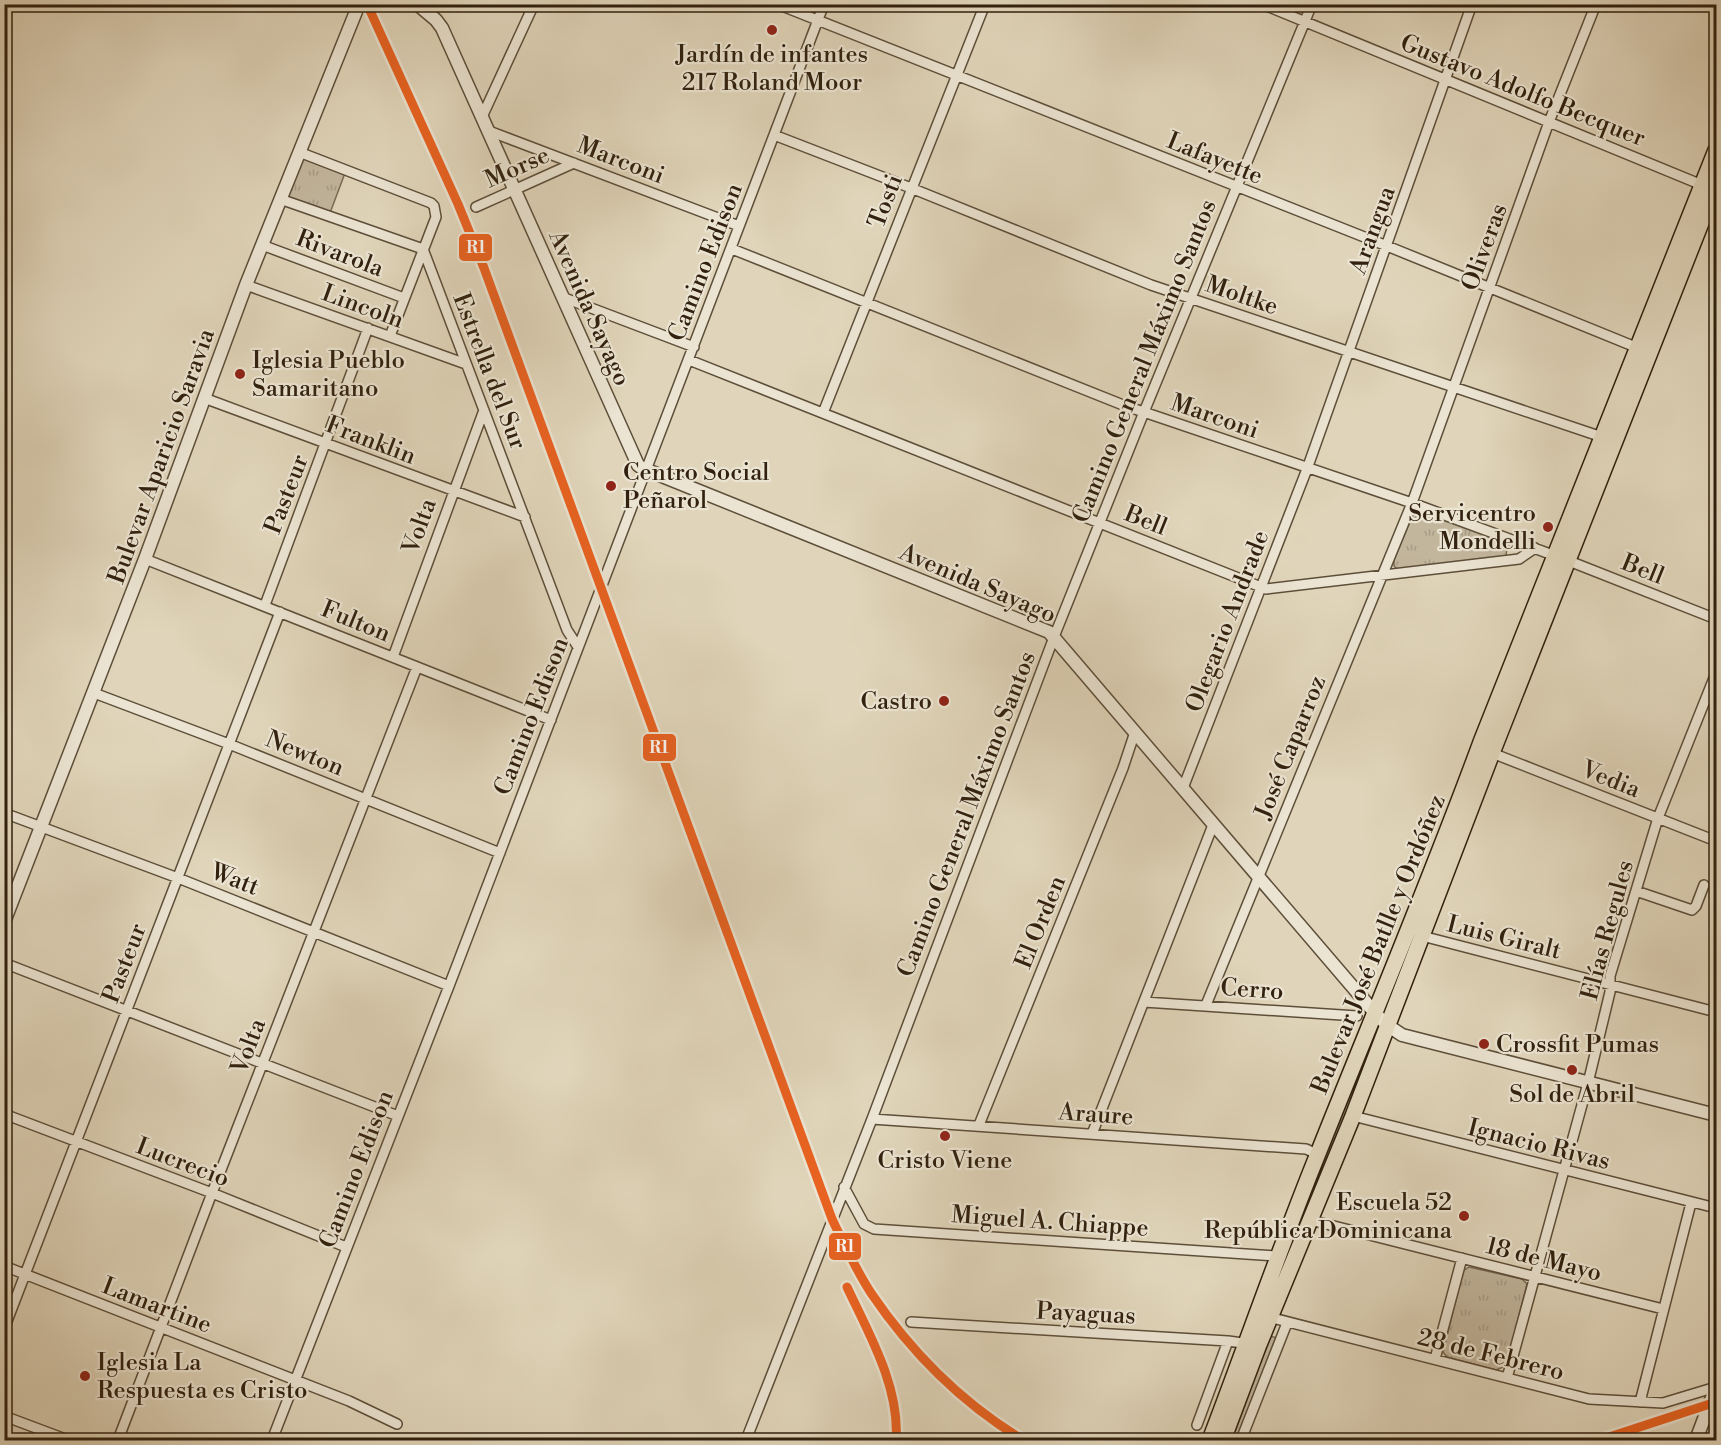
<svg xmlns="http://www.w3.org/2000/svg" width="1721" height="1445" font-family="'Libre Bodoni',serif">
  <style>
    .grass { fill: #c2b69d; stroke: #7a6c56; stroke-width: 1.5 }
    .park { fill: url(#park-tufts); stroke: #7a6c56; stroke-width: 1.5 }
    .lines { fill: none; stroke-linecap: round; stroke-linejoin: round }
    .minor-casing { stroke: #5d4e39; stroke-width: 12 }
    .tertiary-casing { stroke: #5d4e39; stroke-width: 15 }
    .primary-casing { stroke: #31210e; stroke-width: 18 }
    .minor { stroke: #ebe4d2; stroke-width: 9 }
    .tertiary { stroke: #ebe4d2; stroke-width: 12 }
    .primary { stroke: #e0d5ba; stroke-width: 15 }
    .rail-1-casing { stroke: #ebe4d2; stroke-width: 14 }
    .rail-1 { stroke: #e86221; stroke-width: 9 }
    .poi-dot { fill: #8f2418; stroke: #ebe4d2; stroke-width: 2 }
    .labels { text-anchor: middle; stroke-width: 4.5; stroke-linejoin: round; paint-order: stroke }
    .poi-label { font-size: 24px; fill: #31210e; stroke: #ebe4d2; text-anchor: start }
    .street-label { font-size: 24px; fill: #31210e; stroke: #ebe4d2 }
    .line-badge { stroke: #ebe4d2; stroke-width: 2 }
    .badge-label { font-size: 16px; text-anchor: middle; font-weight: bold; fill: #fff }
  </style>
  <defs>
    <pattern id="park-tufts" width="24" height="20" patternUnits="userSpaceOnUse" patternTransform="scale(1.5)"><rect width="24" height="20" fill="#c2b69d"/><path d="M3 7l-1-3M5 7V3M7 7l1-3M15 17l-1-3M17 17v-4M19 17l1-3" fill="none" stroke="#a79c86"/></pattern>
  </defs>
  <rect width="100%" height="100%" fill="#e0d5ba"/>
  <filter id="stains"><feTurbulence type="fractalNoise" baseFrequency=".00333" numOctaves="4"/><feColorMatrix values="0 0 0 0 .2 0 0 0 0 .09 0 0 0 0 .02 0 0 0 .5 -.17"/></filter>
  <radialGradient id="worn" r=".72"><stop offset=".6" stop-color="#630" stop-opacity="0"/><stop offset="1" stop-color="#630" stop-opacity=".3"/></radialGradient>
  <!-- grass -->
  <path class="grass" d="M1358,1073l-7,30 -74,182 6,-26z
    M1270,1336l7,2 -40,102h-5z"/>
  <!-- park -->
  <path class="park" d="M302,158l43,15 -15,40 -42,-16z
    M1419,511l86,29 3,4 -2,11 -3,2 -105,13 -4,-4v-6l19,-46z
    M1469,1267l53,12 5,5 -21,82 -10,4 -49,-13 -4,-5 20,-81z"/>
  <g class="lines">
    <!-- minor casing -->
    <g class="minor-casing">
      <path id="minor" d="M777,4l610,242 251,102
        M1262,4l440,181
        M482,117l52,-113
        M489,131l250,95
        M774,135l137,53 240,97 451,152
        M299,152l132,51 3,3 2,11 -46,119
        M280,199l143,50 144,381 11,17
        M476,207l98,-44
        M262,245l142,53
        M732,249l391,156 289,98 157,58 147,58
        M246,285l220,79
        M562,297l132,50
        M689,360l577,229 253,-30 16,-11
        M204,398l321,119
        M823,413l162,-409
        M145,559l406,161
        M265,605l103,-277
        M393,657l91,-247
        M94,693l135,51 271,109
        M1492,753l224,88
        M1183,788l124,-319 165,-465
        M4,813l174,65 271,108
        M1636,891l56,19 4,-4 8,-21
        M1422,936l294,76
        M4,963l394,153
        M1144,1002l213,14
        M1206,1005l206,-502 137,-381 47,-118
        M4,1114l208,79 134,54
        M1353,1116l363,92
        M872,1119l434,30 11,5
        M979,1125l144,-357 12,-36
        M1092,1134l121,-309
        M844,1187l20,37 10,5 403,27
        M1310,1220l353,89
        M4,1266l345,135 48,23
        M1265,1316l324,83 74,4 53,-16
        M911,1322l317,19 22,3
        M4,1329l276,-717
        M1435,1359l27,-101
        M1507,1378l81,-295 22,-91v-16l48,-158 58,-145
        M1640,1402l51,-199
        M4,1416l64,24
        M1197,1425l31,-84
        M118,1440l94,-247 205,-526
        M272,1440l177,-454 375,-982
        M746,1440l126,-321 182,-482 90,-225 168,-408
        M1241,1440l46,-117"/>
    </g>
    <!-- tertiary casing -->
    <g class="tertiary-casing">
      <path id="tertiary" d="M417,4l19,16 6,8 196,437 4,3 407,164 326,381 12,12 15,10 314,80
        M4,922l141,-363 101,-274 113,-281
        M1696,1440l20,-53"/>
    </g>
    <!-- primary casing -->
    <g class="primary-casing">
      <path id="primary" d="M1210,1440c36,-94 69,-190 107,-284 55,-138 113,-275 164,-414l235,-592
        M1223,1440l35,-93 95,-231 139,-363 224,-568"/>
    </g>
    <!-- minor -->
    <use href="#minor" class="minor"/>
    <!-- tertiary -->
    <use href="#tertiary" class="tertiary"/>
    <!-- primary -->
    <use href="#primary" class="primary"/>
    <!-- rail-1 casing -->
    <g class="rail-1-casing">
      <path id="rail-1" d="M367,4l91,200 26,64 348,951c12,25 24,51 39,74 40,59 91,110 152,147
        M847,1287c22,47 53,100 49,153
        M1600,1440l116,-38"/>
    </g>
    <!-- rail-1 -->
    <use href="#rail-1" class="rail-1"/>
  </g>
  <!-- markers -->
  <g class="poi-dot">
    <circle cx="772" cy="30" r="6"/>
    <circle cx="240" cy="374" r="6"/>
    <circle cx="611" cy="486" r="6"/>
    <circle cx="1548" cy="527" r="6"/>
    <circle cx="944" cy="701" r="6"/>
    <circle cx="1484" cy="1044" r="6"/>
    <circle cx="1572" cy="1070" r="6"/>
    <circle cx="945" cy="1136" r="6"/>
    <circle cx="1464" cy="1216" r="6"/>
    <circle cx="85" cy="1376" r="6"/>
  </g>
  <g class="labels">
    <!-- poi labels -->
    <g class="poi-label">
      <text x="772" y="62" text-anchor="middle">Jardín de infantes<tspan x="772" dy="28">217 Roland Moor</tspan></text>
      <text x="252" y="368">Iglesia Pueblo<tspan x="252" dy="28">Samaritano</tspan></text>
      <text x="623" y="480">Centro Social<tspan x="623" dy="28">Peñarol</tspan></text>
      <text x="1536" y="521" text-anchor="end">Servicentro<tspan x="1536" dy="28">Mondelli</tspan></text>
      <text x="932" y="709" text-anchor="end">Castro</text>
      <text x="1496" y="1052">Crossfit Pumas</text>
      <text x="1572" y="1102" text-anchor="middle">Sol de Abril</text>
      <text x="945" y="1168" text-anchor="middle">Cristo Viene</text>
      <text x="1452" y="1210" text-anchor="end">Escuela 52<tspan x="1452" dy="28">República Dominicana</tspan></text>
      <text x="97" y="1370">Iglesia La<tspan x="97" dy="28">Respuesta es Cristo</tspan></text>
    </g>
    <!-- street labels -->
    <g class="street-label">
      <text transform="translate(1523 90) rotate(22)" y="8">Gustavo Adolfo Becquer</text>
      <text transform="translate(1215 158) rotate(22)" y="8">Lafayette</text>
      <text transform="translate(621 160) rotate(21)" y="8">Marconi</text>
      <text transform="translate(517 167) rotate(-24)" y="8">Morse</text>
      <text transform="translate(885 201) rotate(-69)" y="8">Tosti</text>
      <text transform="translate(1372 230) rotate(-70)" y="8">Arangua</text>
      <text transform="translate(1484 247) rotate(-70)" y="8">Oliveras</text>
      <text transform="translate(340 253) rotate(21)" y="8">Rivarola</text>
      <text transform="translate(705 262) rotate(-69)" y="8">Camino Edison</text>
      <text transform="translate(1242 295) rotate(19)" y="8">Moltke</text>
      <text transform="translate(363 306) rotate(20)" y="8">Lincoln</text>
      <text transform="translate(590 308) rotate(66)" y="8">Avenida Sayago</text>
      <text transform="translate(1144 361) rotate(-68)" y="8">Camino General Máximo Santos</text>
      <text transform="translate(490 371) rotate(69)" y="8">Estrella del Sur</text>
      <text transform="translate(1215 416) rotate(19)" y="8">Marconi</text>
      <text transform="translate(371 440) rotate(21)" y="8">Franklin</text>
      <text transform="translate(161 456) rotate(-70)" y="8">Bulevar Aparicio Saravia</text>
      <text transform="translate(286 494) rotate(-69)" y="8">Pasteur</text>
      <text transform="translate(1146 520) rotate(22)" y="8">Bell</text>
      <text transform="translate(419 526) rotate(-70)" y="8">Volta</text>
      <text transform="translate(1643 569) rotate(22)" y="8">Bell</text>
      <text transform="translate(978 583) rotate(23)" y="8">Avenida Sayago</text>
      <text transform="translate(356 621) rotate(22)" y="8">Fulton</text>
      <text transform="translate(1227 621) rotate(-69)" y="8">Olegario Andrade</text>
      <text transform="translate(531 716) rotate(-69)" y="8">Camino Edison</text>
      <text transform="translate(1290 747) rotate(-68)" y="8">José Caparroz</text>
      <text transform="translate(305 753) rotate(22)" y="8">Newton</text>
      <text transform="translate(1611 779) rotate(22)" y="8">Vedia</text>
      <text transform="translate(966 814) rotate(-69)" y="8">Camino General Máximo Santos</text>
      <text transform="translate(235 879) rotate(21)" y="8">Watt</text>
      <text transform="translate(1040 922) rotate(-68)" y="8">El Orden</text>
      <text transform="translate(1607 930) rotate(-75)" y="8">Elías Regules</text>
      <text transform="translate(1504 937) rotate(14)" y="8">Luis Giralt</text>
      <text transform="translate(1378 944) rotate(-68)" y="8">Bulevar José Batlle y Ordóñez</text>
      <text transform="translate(124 963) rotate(-69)" y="8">Pasteur</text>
      <text transform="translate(1252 989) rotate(4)" y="8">Cerro</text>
      <text transform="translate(248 1046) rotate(-69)" y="8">Volta</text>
      <text transform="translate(1096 1114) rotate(4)" y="8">Araure</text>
      <text transform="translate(1539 1144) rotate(14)" y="8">Ignacio Rivas</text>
      <text transform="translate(183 1162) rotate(21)" y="8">Lucrecio</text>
      <text transform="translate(356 1169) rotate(-69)" y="8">Camino Edison</text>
      <text transform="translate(1050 1221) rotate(4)" y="8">Miguel A. Chiappe</text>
      <text transform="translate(1544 1259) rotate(14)" y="8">18 de Mayo</text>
      <text transform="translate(157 1305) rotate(21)" y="8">Lamartine</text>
      <text transform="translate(1086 1313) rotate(3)" y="8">Payaguas</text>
      <text transform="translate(1491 1354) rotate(14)" y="8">28 de Febrero</text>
    </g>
  </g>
  <g class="line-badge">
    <rect x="458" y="233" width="35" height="29" rx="6" fill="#e86221"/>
    <rect x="642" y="733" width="35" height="29" rx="6" fill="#e86221"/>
    <rect x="828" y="1232" width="34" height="29" rx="6" fill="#e86221"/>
  </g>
  <g class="badge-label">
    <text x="476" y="253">R1</text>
    <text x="659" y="753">R1</text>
    <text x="845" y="1252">R1</text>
  </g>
  <!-- margin -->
  <rect width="1721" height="1445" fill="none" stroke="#e0d5ba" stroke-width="24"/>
  <rect x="6" y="6" width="1709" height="1433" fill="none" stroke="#31210e" stroke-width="3"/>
  <rect x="12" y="12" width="1697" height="1421" fill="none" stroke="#31210e" stroke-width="1.5"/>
  <rect width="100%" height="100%" filter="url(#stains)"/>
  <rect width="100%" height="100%" fill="url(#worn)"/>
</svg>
